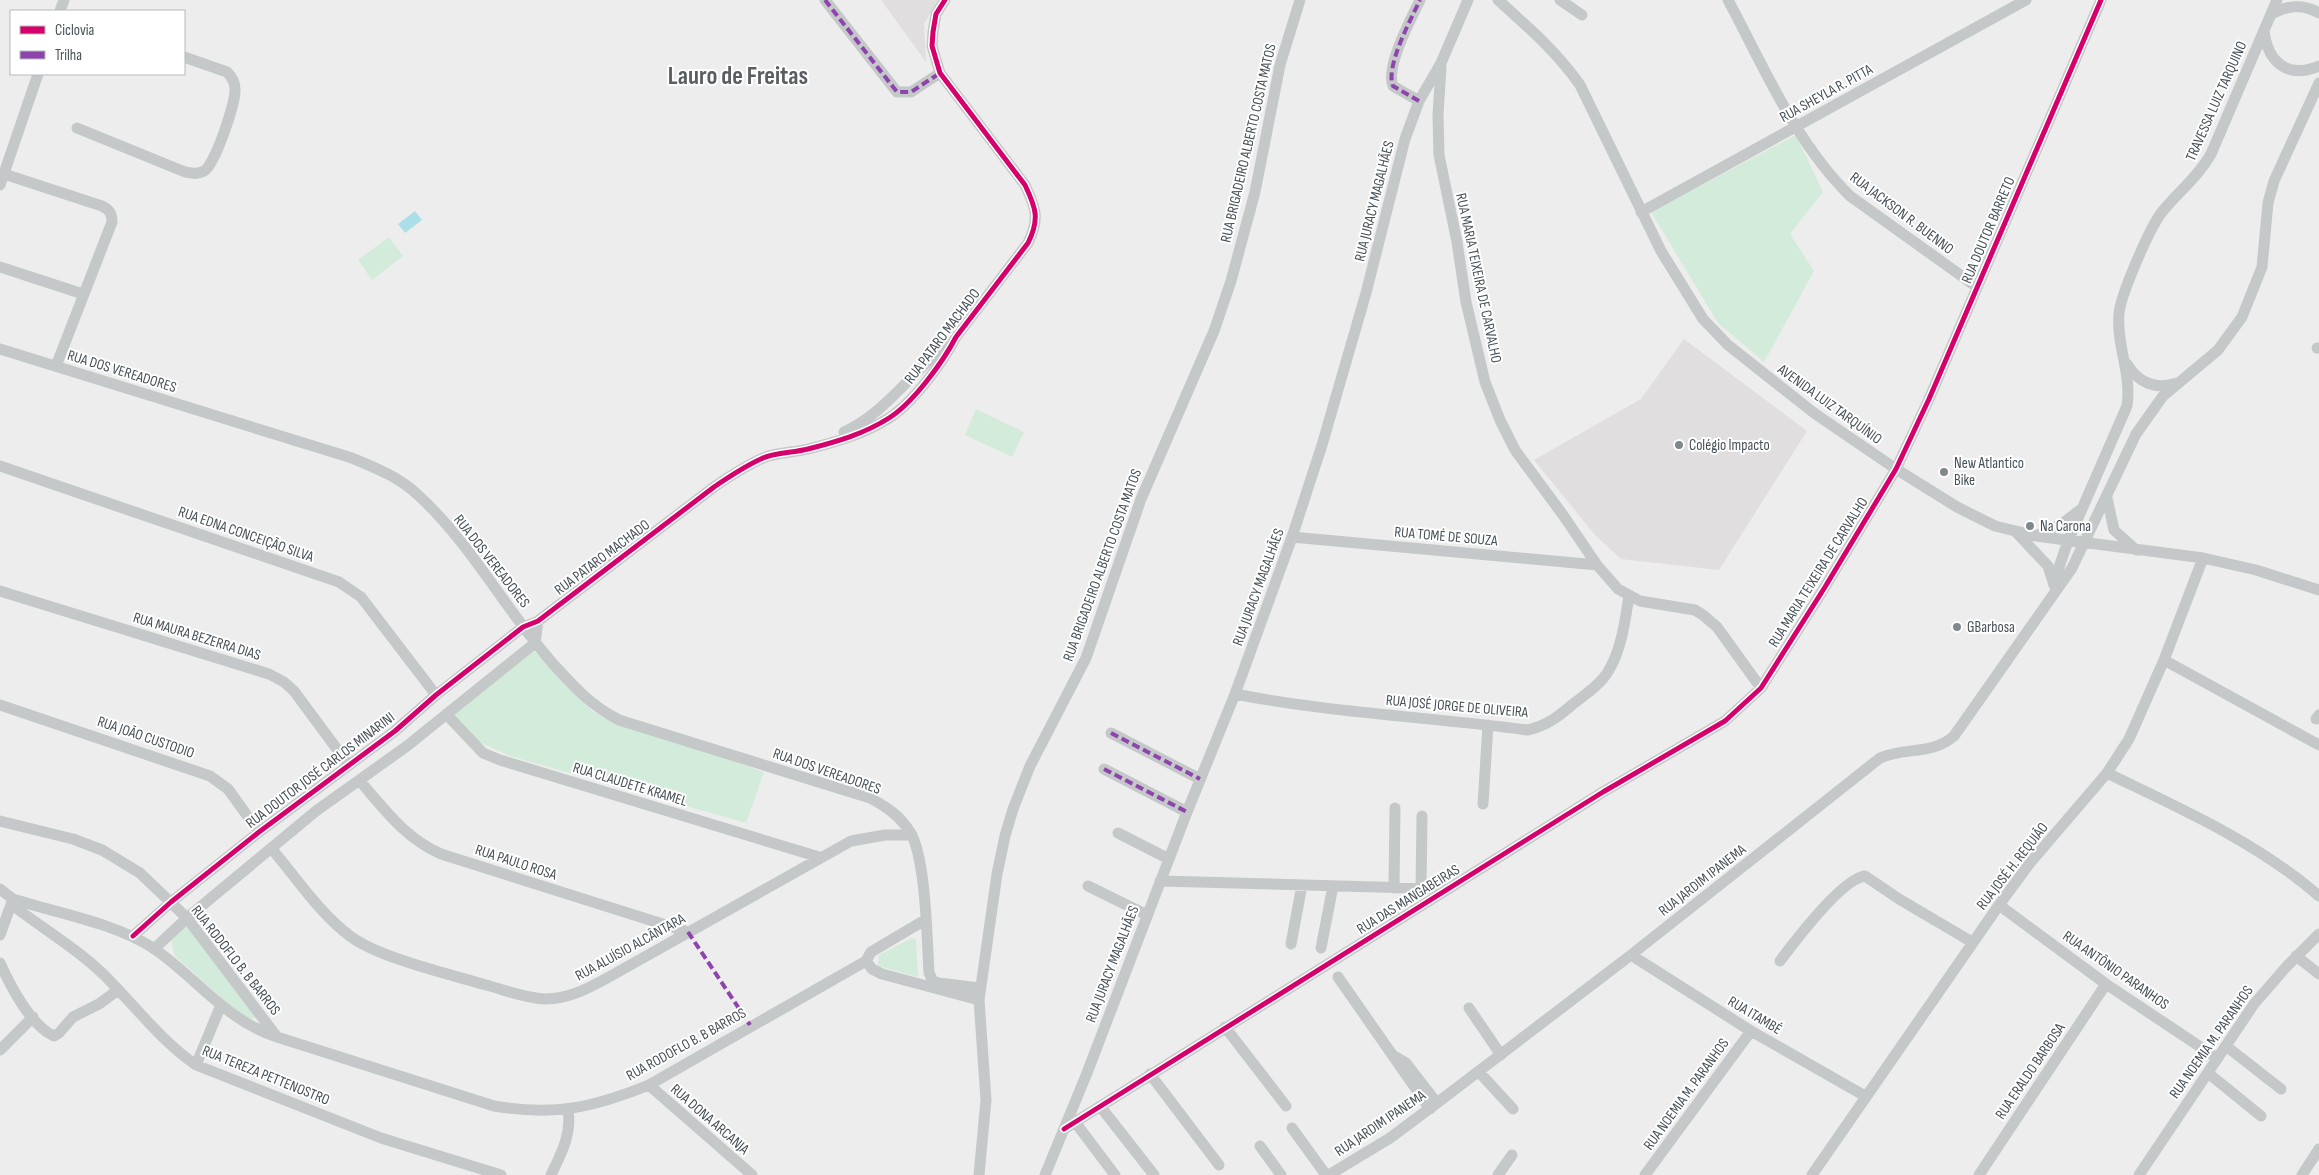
<svg xmlns="http://www.w3.org/2000/svg" width="2319" height="1175" font-family="'Sofia Sans Condensed',sans-serif">
  <style>
    .education { fill: #e0dedf }
    .green { fill: #d3ebda }
    .water { fill: #aadfe7 }
    .lines { fill: none; stroke-linecap: round; stroke-linejoin: round }
    .minor { stroke: #c5c8c9; stroke-width: 11 }
    .quiet { stroke: #8e44ad; stroke-width: 4; stroke-dasharray: 8 4; stroke-linecap: butt }
    .cycleway-casing { stroke: #fff; stroke-width: 8 }
    .cycleway { stroke: #d6006c; stroke-width: 5 }
    .poi-dot { fill: #81888c; stroke: #fff; stroke-width: 2 }
    .labels { text-anchor: middle; stroke-width: 4; stroke-linejoin: round; paint-order: stroke }
    .street-label { font-size: 15px; fill: #465158; stroke: #fff }
    .poi-label { font-size: 15px; fill: #465158; stroke: #fff; text-anchor: start }
    .town-label { font-size: 25px; font-weight: bold; fill: #5a5d61; stroke: #fff }
  </style>
  <rect width="100%" height="100%" fill="#eeeded"/>
  <!-- education -->
  <path class="education" d="M881,0h57l-14,24 2,38z
    M1684,339l123,92 -88,139 -98,-11 -26,-24 -61,-75 107,-61z"/>
  <!-- green -->
  <path class="green" d="M1796,135l27,57 -33,42 24,37 -50,91 -46,-39 -67,-111z
    M389,237l14,19 -31,24 -14,-20z
    M976,409l48,23 -12,25 -47,-22z
    M533,650l58,60 24,14 45,11 104,37 -18,51 -236,-67 -35,-16 -29,-23z
    M186,923l71,94 -6,2 -8,-2 -69,-62 -3,-17z
    M912,938l4,2 2,37 -40,-11 1,-11z"/>
  <!-- water -->
  <path class="water" d="M415,211l7,9 -17,13 -7,-9z"/>
  <g class="lines">
    <!-- minor -->
    <path class="minor" d="M825,0l72,92h14l29,-19
      M1498,0c30,27 59,52 82,85l81,166 42,68 25,26 86,68 82,56 61,38 38,19 41,10 167,22 53,12 63,20
      M1560,0l22,15
      M1728,0c36,67 67,142 122,196l127,91
      M60,11l4,-11
      M2271,14c16,-8 31,-11 48,-1
      M2264,31c4,32 24,48 55,35
      M1441,67l-3,48 1,40 18,87 9,60 19,80 15,38 15,30 48,65 34,50 21,24 22,12 55,9 8,5 14,12 44,61
      M1419,101l-26,-15c-8,-19 18,-67 27,-86
      M77,128l108,44c6,1 12,3 19,-1 11,-6 32,-69 31,-82 0,-7 -3,-12 -8,-17l-43,-15
      M4,174l98,32c8,4 10,8 10,16l-56,144
      M0,185l38,-111
      M1641,212l385,-212
      M0,267l83,27
      M2317,348h2
      M0,349l352,109c24,10 47,19 66,37 52,47 90,119 138,172 20,22 36,39 63,53l251,78c17,9 30,18 40,34 16,25 17,109 19,141l4,8 6,2 41,5
      M2127,364c11,19 29,26 50,19
      M844,432c43,-20 68,-61 105,-89
      M0,466l339,116 22,15 75,98
      M2107,498l7,32 22,20
      M2017,533l31,33 6,19
      M2036,536l27,-13 17,-13
      M1292,537l305,28
      M2058,586v-16l10,-29 59,-135c5,-32 -11,-61 -8,-92 1,-18 31,-87 43,-102 16,-20 36,-35 49,-58l66,-154
      M0,591l269,83 15,8 10,9 54,73
      M2164,660l155,85
      M1235,694c97,19 195,23 292,36 20,-4 32,-14 46,-26 13,-10 28,-20 36,-34 13,-22 16,-50 20,-74
      M0,705l210,71 18,13 31,43
      M447,715l36,38 17,7 319,97
      M2316,719l3,-4
      M1111,733l89,46
      M1104,769l83,43
      M2107,773c74,36 150,69 212,123
      M360,781c25,29 45,57 81,73l247,78
      M1483,804l5,-79
      M0,821l73,18 29,11 38,23 47,45 90,119 217,69c61,10 98,2 155,-21l217,-124
      M1118,833l51,26
      M271,848c24,28 49,66 79,88 29,22 99,38 136,49 19,5 39,13 59,14 24,0 44,-11 64,-22l242,-136 34,-6h27
      M1160,881l287,8
      M1088,886l59,29
      M1394,888l1,-80
      M0,889l13,10c44,14 102,24 140,49 43,29 73,73 124,89
      M1421,889l1,-73
      M11,904c32,25 72,48 100,78 28,29 52,60 85,83l185,73 120,37
      M1999,905l107,79 111,74
      M0,935l13,-36
      M133,936l38,-34 88,-70 136,-101 41,-36 87,-68 15,-6 176,-134c16,-11 31,-21 49,-29 13,-6 30,-5 45,-9 28,-7 56,-15 81,-31 24,-15 54,-56 67,-81l72,-94c12,-24 8,-35 -3,-58l-85,-112 -8,-27 1,-14 3,-18 9,-14
      M1291,944l11,-59
      M1321,948l12,-62
      M154,949l33,-31 129,-107 91,-65 128,-103 3,-22
      M1631,955l120,76 114,65
      M2296,956l23,18
      M866,961l6,8 10,5 97,26
      M866,961l5,-9 54,-32
      M1780,961c15,-20 62,-82 85,-85l34,23 73,43
      M0,963c10,22 31,63 54,73l5,-3 14,-16 26,-13 19,-14
      M1338,977l92,132
      M1469,1008l32,47
      M1225,1027l61,79
      M2226,1046l55,43
      M0,1050l33,-33
      M1394,1056l12,7 31,40
      M196,1065l25,-60
      M1479,1072l34,37
      M2208,1073l53,43
      M1150,1074l69,91
      M649,1085l103,90
      M1100,1106l54,69
      M1075,1122l40,53
      M1292,1128l34,47
      M1064,1129l539,-337 122,-71 36,-33 64,-101 71,-118 33,-70 172,-399
      M1260,1146l21,29
      M551,1175c10,-21 21,-41 17,-65
      M979,1175l7,-75 -7,-100 18,-126 8,-38 8,-27 17,-43 56,-108 55,-159 73,-168 17,-50 24,-89 25,-127 20,-65
      M1045,1175l42,-102 100,-261 48,-118 57,-157 30,-92 44,-152 39,-154 14,-38 22,-38 27,-63
      M1329,1175l61,-37 47,-35 194,-148 249,-197c24,-11 53,-3 74,-22l118,-168 64,-134 27,-38 55,-46 24,-33 20,-50 6,-64 6,-22 45,-98
      M1498,1175l14,-20
      M1645,1175l106,-144
      M1812,1175l187,-270 31,-42 77,-90 22,-34 35,-79 39,-102
      M1979,1175l127,-191
      M2139,1175l115,-171 33,-38 32,-32
      M2302,1175l17,-26"/>
    <!-- quiet -->
    <path class="quiet" d="M825,0l72,92h14l29,-19
      M1419,101l-26,-15c-8,-19 18,-67 27,-86
      M1111,733l89,46
      M1104,769l83,43
      M688,932l62,93"/>
    <!-- cycleway casing -->
    <g class="cycleway-casing">
      <path id="cycleway" d="M133,936l38,-34 88,-70 136,-101 41,-36 87,-68 15,-6 176,-134c16,-11 31,-21 49,-29 13,-6 30,-5 45,-9 28,-7 56,-15 81,-31 24,-15 54,-56 67,-81l72,-94c12,-24 8,-35 -3,-58l-85,-112 -8,-27 1,-14 3,-18 9,-14
        M1064,1129l539,-337 122,-71 36,-33 64,-101 71,-118 33,-70 172,-399"/>
    </g>
    <!-- cycleway -->
    <use href="#cycleway" class="cycleway"/>
  </g>
  <!-- markers -->
  <g class="poi-dot">
    <circle cx="1679" cy="445" r="5"/>
    <circle cx="1944" cy="472" r="5"/>
    <circle cx="2030" cy="526" r="5"/>
    <circle cx="1957" cy="627" r="5"/>
  </g>
  <g class="labels">
    <!-- street labels -->
    <g class="street-label">
      <text transform="translate(1826 93) rotate(-29)" y="5">RUA SHEYLA R. PITTA</text>
      <text transform="translate(2216 101) rotate(-66)" y="5">TRAVESSA LUIZ TARQUINO</text>
      <text transform="translate(1248 143) rotate(-77)" y="5">RUA BRIGADEIRO ALBERTO COSTA MATOS</text>
      <text transform="translate(1374 201) rotate(-76)" y="5">RUA JURACY MAGALHÃES</text>
      <text transform="translate(1902 213) rotate(37)" y="5">RUA JACKSON R. BUENNO</text>
      <text transform="translate(1988 230) rotate(-67)" y="5">RUA DOUTOR BARRETO</text>
      <text transform="translate(1479 278) rotate(78)" y="5">RUA MARIA TEIXEIRA DE CARVALHO</text>
      <text transform="translate(942 336) rotate(-53)" y="5">RUA PATARO MACHADO</text>
      <text transform="translate(122 371) rotate(17)" y="5">RUA DOS VEREADORES</text>
      <text transform="translate(1830 404) rotate(36)" y="5">AVENIDA LUIZ TARQUÍNIO</text>
      <text transform="translate(246 534) rotate(19)" y="5">RUA EDNA CONCEIÇÃO SILVA</text>
      <text transform="translate(1446 536) rotate(5)" y="5">RUA TOMÉ DE SOUZA</text>
      <text transform="translate(602 557) rotate(-37)" y="5">RUA PATARO MACHADO</text>
      <text transform="translate(492 561) rotate(52)" y="5">RUA DOS VEREADORES</text>
      <text transform="translate(1102 565) rotate(-70)" y="5">RUA BRIGADEIRO ALBERTO COSTA MATOS</text>
      <text transform="translate(1818 572) rotate(-58)" y="5">RUA MARIA TEIXEIRA DE CARVALHO</text>
      <text transform="translate(1258 587) rotate(-70)" y="5">RUA JURACY MAGALHÃES</text>
      <text transform="translate(197 636) rotate(17)" y="5">RUA MAURA BEZERRA DIAS</text>
      <text transform="translate(1457 706) rotate(5)" y="5">RUA JOSÉ JORGE DE OLIVEIRA</text>
      <text transform="translate(146 737) rotate(19)" y="5">RUA JOÃO CUSTODIO</text>
      <text transform="translate(320 770) rotate(-37)" y="5">RUA DOUTOR JOSÉ CARLOS MINARINI</text>
      <text transform="translate(827 771) rotate(19)" y="5">RUA DOS VEREADORES</text>
      <text transform="translate(630 784) rotate(17)" y="5">RUA CLAUDETE KRAMEL</text>
      <text transform="translate(516 862) rotate(18)" y="5">RUA PAULO ROSA</text>
      <text transform="translate(2012 866) rotate(-52)" y="5">RUA JOSÉ H. REQUIÃO</text>
      <text transform="translate(1702 880) rotate(-38)" y="5">RUA JARDIM IPANEMA</text>
      <text transform="translate(1408 899) rotate(-32)" y="5">RUA DAS MANGABEIRAS</text>
      <text transform="translate(630 947) rotate(-29)" y="5">RUA ALUÍSIO ALCÂNTARA</text>
      <text transform="translate(236 960) rotate(52)" y="5">RUA RODOFLO B. B BARROS</text>
      <text transform="translate(1112 964) rotate(-69)" y="5">RUA JURACY MAGALHÃES</text>
      <text transform="translate(2116 970) rotate(35)" y="5">RUA ANTÔNIO PARANHOS</text>
      <text transform="translate(1755 1015) rotate(31)" y="5">RUA ITAMBÉ</text>
      <text transform="translate(2211 1042) rotate(-55)" y="5">RUA NOEMIA M. PARANHOS</text>
      <text transform="translate(686 1044) rotate(-29)" y="5">RUA RODOFLO B. B BARROS</text>
      <text transform="translate(2030 1071) rotate(-56)" y="5">RUA ERALDO BARBOSA</text>
      <text transform="translate(266 1075) rotate(22)" y="5">RUA TEREZA PETTENOSTRO</text>
      <text transform="translate(1686 1094) rotate(-54)" y="5">RUA NOEMIA M. PARANHOS</text>
      <text transform="translate(710 1119) rotate(41)" y="5">RUA DONA ARCANJA</text>
      <text transform="translate(1380 1123) rotate(-34)" y="5">RUA JARDIM IPANEMA</text>
    </g>
    <!-- poi labels -->
    <g class="poi-label">
      <text x="1689" y="450">Colégio Impacto</text>
      <text x="1954" y="468">New Atlantico<tspan x="1954" dy="17">Bike</tspan></text>
      <text x="2040" y="531">Na Carona</text>
      <text x="1967" y="632">GBarbosa</text>
    </g>
    <!-- town labels -->
    <g class="town-label">
      <text x="738" y="84">Lauro de Freitas</text>
    </g>
  </g>
  <!-- legend -->
  <rect x="10" y="10" width="175" height="65" fill="#ffffff" stroke="#b5b9bc"/>
  <rect x="20" y="26" width="25" height="8" fill="#d6006c" stroke="#b5b9bc"/>
  <text x="55" y="35" font-size="15" fill="#465158">Ciclovia</text>
  <rect x="20" y="51" width="25" height="8" fill="#8e44ad" stroke="#b5b9bc"/>
  <text x="55" y="60" font-size="15" fill="#465158">Trilha</text>
</svg>
